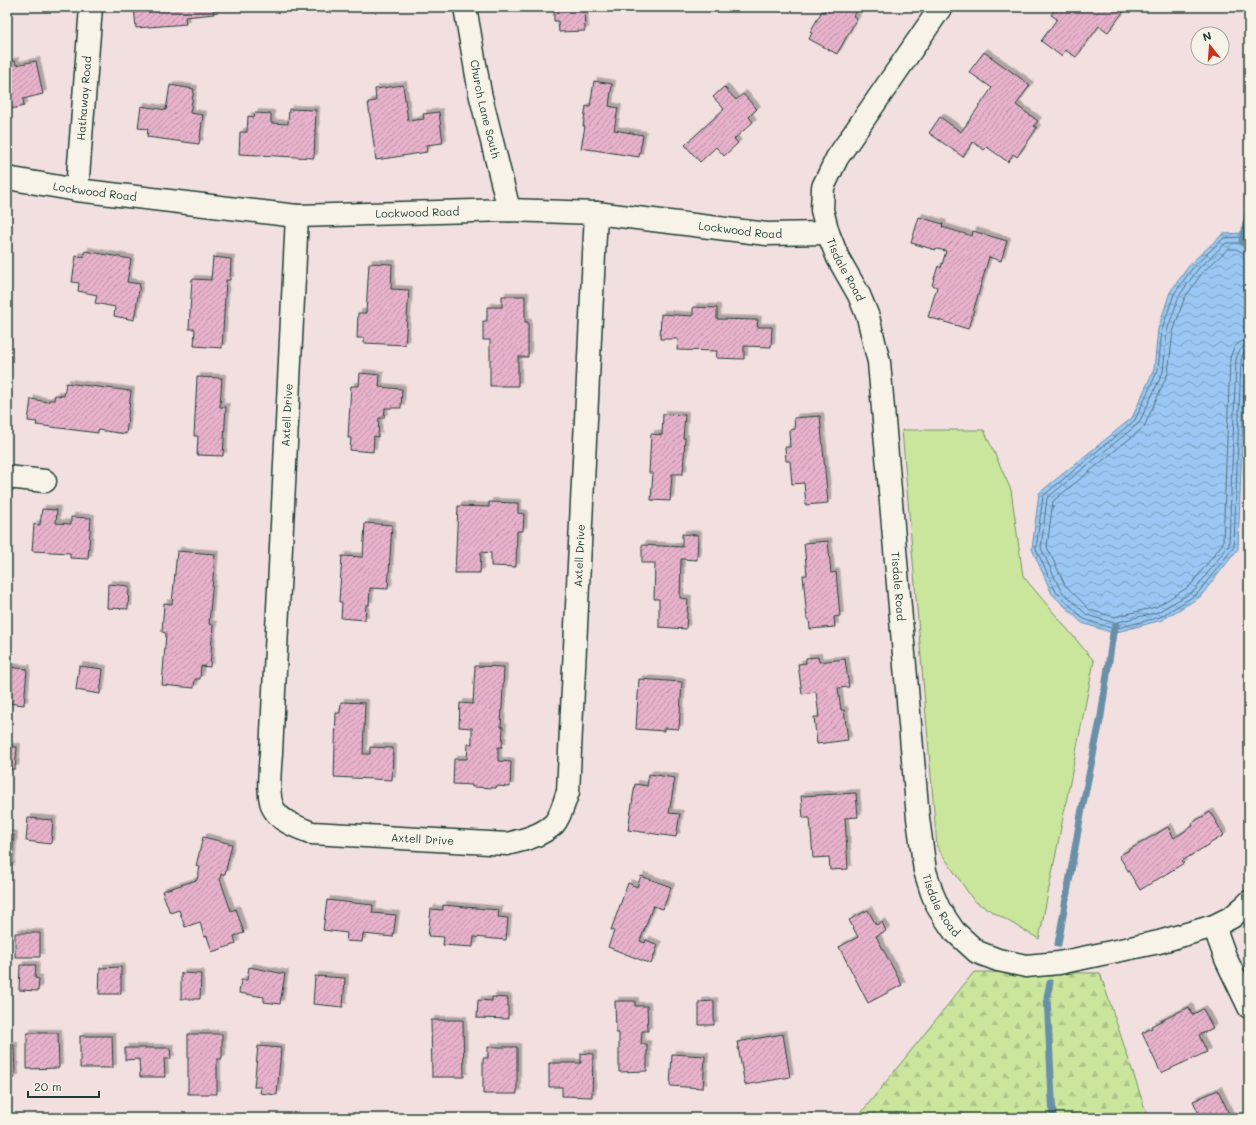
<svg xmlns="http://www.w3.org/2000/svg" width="1256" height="1125" font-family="Mali,sans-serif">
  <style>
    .grass { fill: #cae59c; stroke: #749168 }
    .forest { fill: url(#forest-firs); stroke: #749168 }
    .water { fill: url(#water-waves); stroke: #6990a7 }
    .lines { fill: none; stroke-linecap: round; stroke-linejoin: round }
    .shore { stroke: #507481; stroke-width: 1 }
    .stream { stroke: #6990a7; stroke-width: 7 }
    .building { fill: url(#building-hatch); stroke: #1f3d34; filter: url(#shadow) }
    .minor-casing { stroke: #1f3d34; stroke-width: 25 }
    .minor { stroke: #f7f3e8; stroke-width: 22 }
    .labels { text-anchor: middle; stroke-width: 3; stroke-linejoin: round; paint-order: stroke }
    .street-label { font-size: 11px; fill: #1f3d34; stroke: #f7f3e8 }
  </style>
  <defs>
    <pattern id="forest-firs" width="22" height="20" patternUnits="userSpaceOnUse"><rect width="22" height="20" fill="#cae59c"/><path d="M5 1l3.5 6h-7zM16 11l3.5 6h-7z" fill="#adc587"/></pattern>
    <pattern id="water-waves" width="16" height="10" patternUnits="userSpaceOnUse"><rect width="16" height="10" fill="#9ac7f4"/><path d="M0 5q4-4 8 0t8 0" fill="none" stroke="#7da3c6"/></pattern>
    <pattern id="building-hatch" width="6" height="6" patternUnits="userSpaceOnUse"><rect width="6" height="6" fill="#e8b2cc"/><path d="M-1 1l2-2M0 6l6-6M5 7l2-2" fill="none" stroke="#bb92a6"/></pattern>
    <filter id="shadow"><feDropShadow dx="3.5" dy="-3.5" stdDeviation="0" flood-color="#0004"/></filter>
  </defs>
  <rect width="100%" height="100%" fill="#f2e0e0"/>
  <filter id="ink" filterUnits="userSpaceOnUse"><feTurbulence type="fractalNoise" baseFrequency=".025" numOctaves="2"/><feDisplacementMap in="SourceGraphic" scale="8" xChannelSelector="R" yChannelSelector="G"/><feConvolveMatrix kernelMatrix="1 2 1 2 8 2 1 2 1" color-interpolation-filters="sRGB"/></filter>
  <g filter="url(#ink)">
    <!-- grass -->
    <path class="grass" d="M902,430h82l27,60 12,86 71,85 -55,278 -65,-38 -37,-54z"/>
    <!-- forest -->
    <path class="forest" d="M974,972l126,1 48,145h-291z"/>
    <!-- water -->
    <path class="water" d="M1244,233l5,8v110l-4,10 -7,188 -38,48 -38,23 -49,13 -31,-10 -30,-29 -20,-45 7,-56 93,-75 22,-49 4,-40 12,-37 21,-29 32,-29z"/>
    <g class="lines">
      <!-- shore -->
      <path class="shore" d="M1249,242h-4l-4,-5 -17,1 -30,28 -20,28 -12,35 -4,41 -23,50 -92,76 -7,53 20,43 28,27 30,10 46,-12 37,-23 37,-47 7,-187 3,-8 5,-1
        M1249,247l-5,-1 -5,-3h-13l-28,26 -19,27 -12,35 -4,41 -24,51 -92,75 -6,50 19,41 27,26 27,8 44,-11 36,-21 35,-46 7,-185c2,-8 5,-14 13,-14
        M1249,253h-6l-7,-4h-8l-26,24 -18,26 -11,33 -5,41 -24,54 -91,74 -6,46 18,38 25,25 24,7 42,-10 34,-21 33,-43 7,-184c2,-10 7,-19 19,-19"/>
      <!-- stream -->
      <path class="stream" d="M1242,241l7,-31
        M1058,944l23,-130 20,-98 12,-83 3,-8
        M1050,983l-3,14 6,121"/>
    </g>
    <!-- building -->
    <path class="building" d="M134,7h79l1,7 -29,3 1,7 -50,4z
      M554,7h30l1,24 -26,1 -1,-11h-4z
      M827,7h31l-5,9 4,2 -20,36 -28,-15 3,-6 -2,-1 12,-21 2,1z
      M1056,7h71l-19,25 -9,-6 -23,31 -11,-7 -4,6 -20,-15 16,-22 -6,-4z
      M984,52l46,33 -14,20 22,16 -4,5 3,2 -20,29 -4,-3 -5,8 -21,-15 -3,3 -11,-8 -10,15 -34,-24 11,-16 21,15 31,-44 -23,-16z
      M15,61l1,4 20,-4 7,33 -20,5 1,7 -17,4v-47z
      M594,81l18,3 -3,22 9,2 -4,22 29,5 -4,22 -58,-9 4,-22h-2l3,-20 4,1z
      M170,85l24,4 -4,24 13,2 -4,29 -52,-7 1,-8 -10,-1 3,-22 25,4z
      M403,85l5,36 16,-2 -1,-5 16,-2 4,31 -17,2 1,7 -51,8 -8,-58 8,-1 -1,-12z
      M724,87l12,13 7,-6 14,15 -8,8 4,5 -19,17 4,4 -14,13 -8,-9 -16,15 -15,-17 39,-36 -11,-12z
      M289,109l27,1 -2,48 -75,-4 1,-22h7l1,-16 6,1 1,-4 16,1v9l17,1z
      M919,217l24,7 -1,3 30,9 1,-5 34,10 -6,20 -12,-4 -21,72 -40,-12 9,-30 -5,-2 6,-19 3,2 5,-17 -9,-2 -1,1 -25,-7z
      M85,251l46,8 -4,23 13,2 -6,36 -20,-4 1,-9 -20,-4 2,-8 -19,-4 1,-8 -7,-1 4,-26 8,1z
      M213,257l18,2 -1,21h-4l-4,68 -28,-2 1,-17h-6l3,-50 19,1z
      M369,263l23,1 -1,25 18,1 -4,55 -41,-2v-5h-7l1,-25h8z
      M502,296h23v26h3v35h-10v29h-28v-46h-7v-19h4v-14h15z
      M693,307l24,1v11l41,1 -1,7h15l-1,20 -27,-1v13l-28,-1 1,-7 -40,-1 1,-11h-18l1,-25 32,2z
      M360,373l20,2 -1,12 23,2 -1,19h-16l-1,10h-5l-1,19 -4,-1 -1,16 -23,-2 1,-12h-3l3,-52h8z
      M197,377l25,1 -2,29h6l-3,49 -26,-1 1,-19h-4z
      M66,383l65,8 -5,43 -28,-4v3l-62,-8 1,-3 -9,-1 3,-22 17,3 1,-2h5l1,-5 9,1z
      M663,414l22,1 -2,23h2l-2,36h-11l-2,27 -19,-1 2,-27h-4l2,-39 11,1z
      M820,416l8,87 -22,2 -2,-22 -12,1 -2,-23h-4l-1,-14h5l-1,-17 6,-1 -1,-11z
      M489,502l29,1v10l6,1 -1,17h-6l-1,36 -25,-1v-13l-10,-1 -1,21h-25l3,-67 31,1z
      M42,509l15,1 -1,13 15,1v-7l20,1 -3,41 -18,-1v-5l-38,-2 2,-27 6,1z
      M365,523l27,2 -4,64 -18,-1 -1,17h-3l-1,15 -24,-2 1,-16h-3l3,-46 21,1z
      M682,534l16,1 -1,25 -16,-1 -1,39 8,1 -2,30 -27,-2v-28h-5l1,-36h-13v-18l40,2z
      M828,541l3,32 5,-1 4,44 -6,1 1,10 -25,2 -1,-10h-2l-4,-44h4l-3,-32z
      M177,551l38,3 -6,70 4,1 -3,42 -9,-1 -1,13h-5l-1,9 -32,-3 4,-52 -4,-1 2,-29 8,1z
      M108,584l21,2 -1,23 -21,-1z
      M818,657l1,5 26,-3 4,28 -11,1 3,22h3l4,30 -31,4 -3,-27h5l-3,-25 -14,2 -4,-30 8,-1v-5z
      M79,666l24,3 -3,25 -24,-4z
      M475,666l29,1 -3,60h2l-1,20h-4v14l13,1 -1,25 -14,-1v2l-24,-1v-2l-19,-1 1,-25h13l1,-15h4v-16l-13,-1 1,-24 13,1z
      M7,667l20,2 -3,36 -17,-2z
      M639,679l43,3 -3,47 -15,-1v3l-28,-2z
      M341,702l24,1 -2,51h7v-7l23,1 -1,32 -58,-3 2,-64h4z
      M7,747h10l-2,22h-8z
      M649,774l26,4 -6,35 11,1 -4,23 -48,-7 7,-46 12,2z
      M856,793l2,24 -13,1 3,51 -18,1 -1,-13 -16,1 -3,-40h-7l-2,-22z
      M1210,812l14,23 -42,26 2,2 -44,27 -21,-34 49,-29 6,11 19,-12 -1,-3z
      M28,818l25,2 -2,24 -25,-3z
      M7,834l7,1 -3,33 -4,-1z
      M203,837l29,7 -7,30h-4l-1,5 11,32 5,-2 8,24 -10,3 2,8 -24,8 -5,-16 -3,1 -4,-15 -15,5 -6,-17 -9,3 -8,-22 35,-11 3,-13 -4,-1z
      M641,876l30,11 -8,22 -10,-3 -13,35 5,2 1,-3 12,5 -7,19 -43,-17 6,-16 -3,-1 17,-47 9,4z
      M327,900l46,5 -1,8 24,2 -3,22 -30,-3 -1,8 -16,-1 1,-8 -24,-3z
      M443,905l56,5 -1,7 10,1 -2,22 -32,-3 -1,10 -30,-2 1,-8 -16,-1 3,-27 12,1z
      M868,910l8,15 6,-3 4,9 -10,5 26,49 -34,18 -29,-56 19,-10 -9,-17z
      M15,933h25v24h-25z
      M20,965h16l-1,13 4,1 -1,12 -19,-1z
      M121,967v27h-22l1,-26z
      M249,967l36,7 -5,30 -16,-2v-5l-25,-4 2,-13h6z
      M181,973l20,1 -1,25h-19z
      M315,976l30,2 -2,29 -30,-3z
      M492,997l16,1v21l-31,-1 1,-18 14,1z
      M615,1001h20v5h12l1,25h-6l-1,13h6v27l-28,1v-39h-3z
      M714,1001v24h-15v-23z
      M1189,1007l3,8 11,-6 10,19 -14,7 8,17 -46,21 -19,-40 10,-5 -1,-2z
      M431,1020h32l1,57h-32z
      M27,1033h31l1,35 -32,1z
      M188,1034h34v25h-5v35h-29z
      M783,1034l7,43 -45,8 -8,-43z
      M80,1036h32l1,32h-33z
      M7,1045h7l1,33h-8z
      M258,1046l23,2 -4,47 -17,-2 1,-6h-7z
      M488,1047h29v47h-34v-36h5z
      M125,1048h45l1,11h-7l1,18h-25l-1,-18 -14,1z
      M581,1053l12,1 -1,43 -30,-1v-9h-13v-24h32z
      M672,1054l33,2 -2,32 -33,-2z
      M1218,1090l13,28h-30l-8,-17z"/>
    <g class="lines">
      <!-- minor casing -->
      <g class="minor-casing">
        <g id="minor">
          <path id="s1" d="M465,7l15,86 29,117"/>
          <path id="s2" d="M941,7l-104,151 -14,29 -1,23 6,23 10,25 21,37 9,22 11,45 39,456 7,53 7,22 7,16 15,22 23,21 21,8 28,6 33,-3 100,-21 55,-16 18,-9 14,-12 3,-3"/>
          <path id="s3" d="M7,178l70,12 220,26 212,-6 87,3 171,21 61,-1"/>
          <path id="s4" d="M77,190l14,-183"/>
          <path id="s5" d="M297,216l-26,537c-1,15 -5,47 4,58 8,12 25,17 37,22l195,11c16,-4 34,-8 47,-20 7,-8 10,-22 14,-32l28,-579"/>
          <path d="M7,477l38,4"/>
          <path d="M1214,926l12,33 23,48"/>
        </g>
      </g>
      <!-- minor -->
      <use href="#minor" class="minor"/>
    </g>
  </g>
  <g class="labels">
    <!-- street labels -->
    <g class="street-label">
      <text dy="4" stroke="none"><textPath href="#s4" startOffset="92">Hathaway Road</textPath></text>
      <text dy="4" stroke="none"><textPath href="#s1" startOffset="104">Church Lane South</textPath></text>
      <text dy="4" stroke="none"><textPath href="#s3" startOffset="89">Lockwood Road</textPath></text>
      <text dy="4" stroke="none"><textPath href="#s3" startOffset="413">Lockwood Road</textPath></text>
      <text dy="4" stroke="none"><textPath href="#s3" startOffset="737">Lockwood Road</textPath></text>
      <text dy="4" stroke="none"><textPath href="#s2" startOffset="303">Tisdale Road</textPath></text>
      <text transform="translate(287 415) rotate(-87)" y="4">Axtell Drive</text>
      <text dy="4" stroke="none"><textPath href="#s5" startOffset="1159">Axtell Drive</textPath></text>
      <text dy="4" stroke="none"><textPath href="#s2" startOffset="627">Tisdale Road</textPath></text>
      <text dy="4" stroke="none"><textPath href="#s5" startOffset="751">Axtell Drive</textPath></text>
      <text dy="4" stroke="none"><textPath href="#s2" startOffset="951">Tisdale Road</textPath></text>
    </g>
  </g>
  <!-- margin -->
  <rect width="1256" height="1125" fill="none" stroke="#f7f3e8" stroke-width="24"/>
  <rect x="12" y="12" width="1232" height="1101" fill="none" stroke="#1f3d34" stroke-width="1.5" filter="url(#ink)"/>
  <!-- north arrow -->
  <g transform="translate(1210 46) rotate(343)"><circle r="19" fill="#f7f3e8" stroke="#a1aaa0"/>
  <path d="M0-3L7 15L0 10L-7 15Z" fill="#c8321e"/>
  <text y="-6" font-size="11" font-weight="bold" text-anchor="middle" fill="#1f3d34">N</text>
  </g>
  <!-- scale -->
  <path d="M28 1091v6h71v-6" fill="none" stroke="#1f3d34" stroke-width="2"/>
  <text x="34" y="1091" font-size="12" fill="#1f3d34" stroke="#f7f3e8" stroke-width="3" paint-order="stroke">20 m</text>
</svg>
